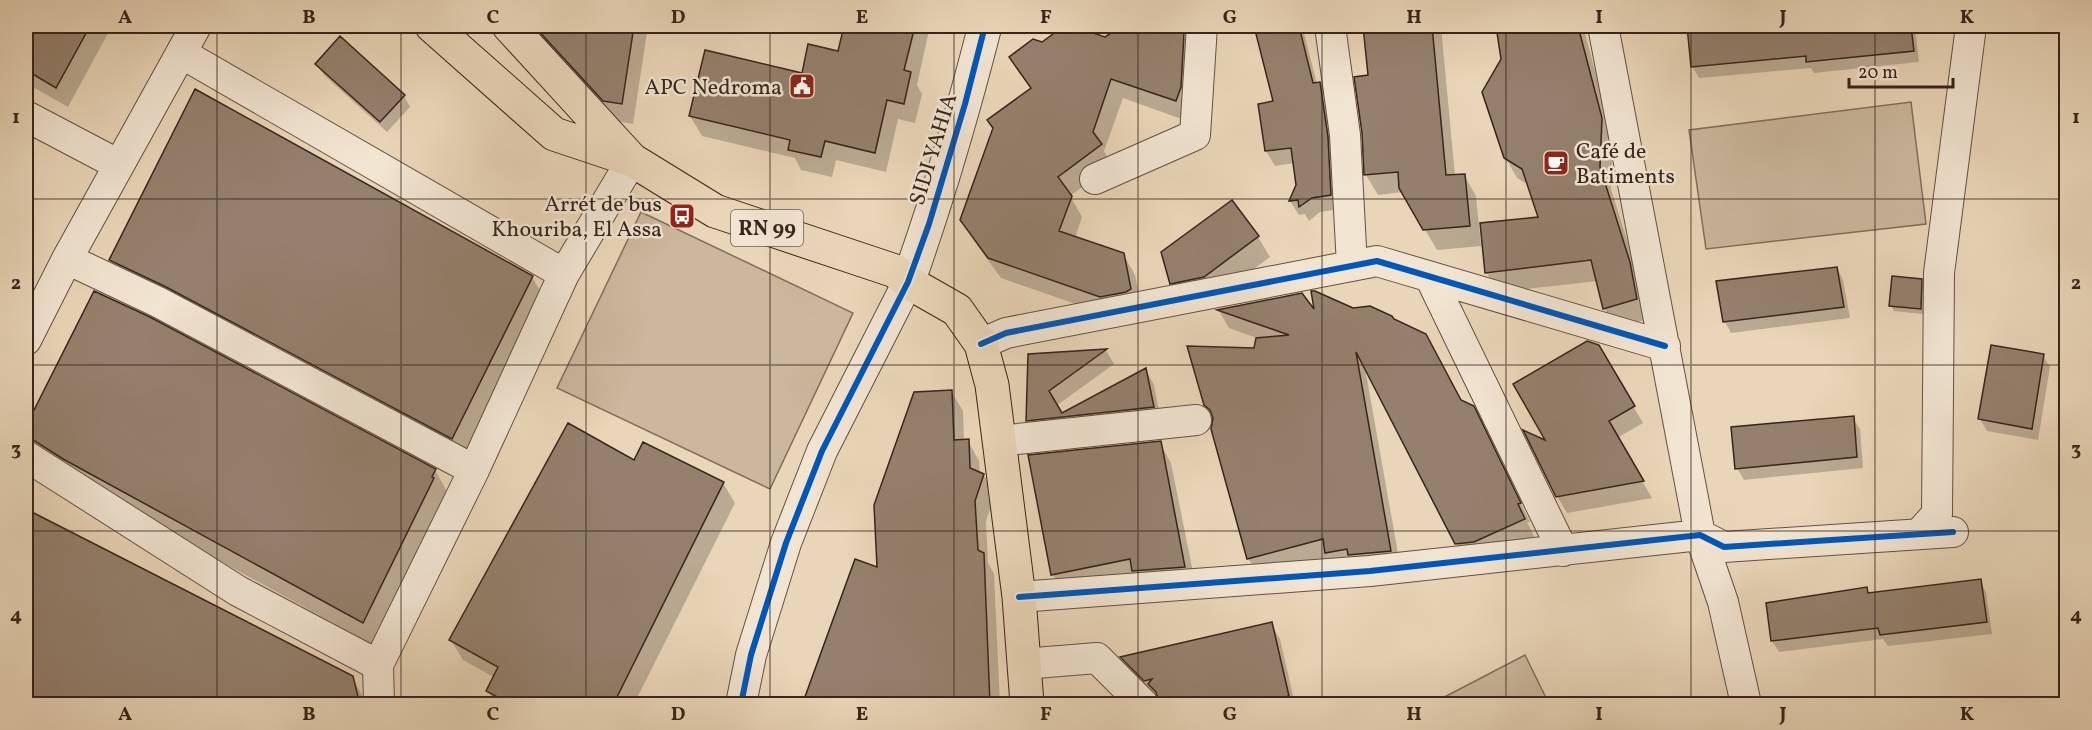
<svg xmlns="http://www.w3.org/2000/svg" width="2092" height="730" font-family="Vollkorn,serif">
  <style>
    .pitch { fill: #cbb79d; stroke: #816e5c; stroke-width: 1.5 }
    .shadow { fill: #0003 }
    .building { fill: #94806d; stroke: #37241b; stroke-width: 1.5 }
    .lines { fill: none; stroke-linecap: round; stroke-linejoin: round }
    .minor-casing { stroke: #645042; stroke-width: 32 }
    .tertiary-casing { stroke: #645042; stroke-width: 35 }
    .primary-casing { stroke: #37241b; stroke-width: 35 }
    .minor { stroke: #f1e4d1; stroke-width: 30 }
    .tertiary { stroke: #f1e4d1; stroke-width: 33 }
    .primary { stroke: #e9d5b8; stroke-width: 33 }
    .cycleway-casing { stroke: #f1e4d1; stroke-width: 10 }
    .cycleway { stroke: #0057b8; stroke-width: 6 }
    .grid { fill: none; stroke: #37241b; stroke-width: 1.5; stroke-opacity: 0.55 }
    .labels { text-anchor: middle; stroke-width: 5; stroke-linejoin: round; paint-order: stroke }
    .shield { fill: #f1e4d1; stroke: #6f5e52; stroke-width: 1.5 }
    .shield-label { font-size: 21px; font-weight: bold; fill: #37241b }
    .poi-label { font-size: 22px; fill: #37241b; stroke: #f1e4d1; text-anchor: end }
    .street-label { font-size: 22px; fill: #37241b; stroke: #f1e4d1 }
    .neatline { fill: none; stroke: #37241b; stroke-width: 2 }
    .grid-label { font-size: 20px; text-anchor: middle; font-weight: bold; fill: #37241b }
  </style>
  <rect width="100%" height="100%" fill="#e9d5b8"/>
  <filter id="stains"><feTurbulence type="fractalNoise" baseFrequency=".00333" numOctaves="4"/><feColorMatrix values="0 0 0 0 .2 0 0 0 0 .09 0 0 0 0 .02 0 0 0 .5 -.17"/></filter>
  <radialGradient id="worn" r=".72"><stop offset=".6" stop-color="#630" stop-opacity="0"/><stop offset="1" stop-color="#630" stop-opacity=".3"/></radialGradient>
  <!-- pitch -->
  <path class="pitch" d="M1911,102l15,122 -220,25 -17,-119z
    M641,212l212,101 -83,176 -213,-101z
    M1525,655l24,49h-118z"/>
  <!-- shadow -->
  <path class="shadow" d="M26,26h86l-44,81 -42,-24z
    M529,26h119l-15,98 -17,-3z
    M845,26h85l-13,59 5,9 -7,29 -17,-4 -12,53 -50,-12 -4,17 -31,-7 -6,-12 -93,-22 -12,-20 113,-41 36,-22z
    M1066,26l40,13 18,-13h53l18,29 -8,66 -64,-23 -19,53 8,14 -42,31 12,21 -7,21 48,16 12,21 7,34 -29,8 -112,-39 -27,-37 -12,-21 32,-90 -5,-9 42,-32 -20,-32 31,-13z
    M1267,26h33l4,7 13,51h3l8,15 11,110 -19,3 -11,9 -4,-7 -6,1 -9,-14 7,-16 -3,-22 -19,3 -9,-15 -6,-46 14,-2 -18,-75z
    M1365,26h76l14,150 9,-1 12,21 5,50 -44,4 -34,-58 -25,3 -12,-20 4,-99z
    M1498,26h85l30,113 -2,50 30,95 7,35 -32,9 -12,-20 -6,-27 -100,11 -12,-20 54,-53 -11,-34 -12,-7 -12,-21 -3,-97z
    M1689,26h226l4,36 -105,11 -3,-5 -112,10 -7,-12z
    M317,64l87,32 6,11 -23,25 -63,-57z
    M1232,202l26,35 12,20 -54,40 -33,6 -11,-20z
    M111,260l421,17 15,25 -81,160 -341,-177z
    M1837,268l6,12 7,38 -119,15 -6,-11z
    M1921,281l3,5 -1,28 -29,-3 -3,-6z
    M94,293l341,177 14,25 -72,152 -299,-164 -52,-41v-13z
    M1219,311l97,4 145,87 23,25 46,95h-3l8,16 -50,22 -18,2 -102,-194 36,202 -64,1 -7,-13 -71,19 -11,-19 -34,-139 -9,-15 50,-55 2,-11 -28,-10z
    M1598,346l45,77 -26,15 35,60 -85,15 -10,-17z
    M1106,350l8,14 -58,42 6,9 84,-45 8,15 7,37 -125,13 -9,-15 2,-64z
    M2043,356l7,11 -12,73 -51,-9 -7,-12z
    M951,391l12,20 1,30h4l11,20 1,12 3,1 12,20 -9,27 2,42 6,11 6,130h-196l74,-135z
    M1853,418l7,11 3,39 -119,12 -7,-12z
    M1160,443l11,20 25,124 -132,7 -11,-20z
    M635,462l88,21 12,20 -101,201h-138l-8,-13 7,-13 -32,-18 -12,-20z
    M26,510l326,167 15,27h-341z
    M1980,581l6,11 6,42 -104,12 -5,-7 -104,13 -7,-11 94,-52 3,5z
    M1271,624l9,15 15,65h-134l-6,-9 -25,-23 -8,-14z"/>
  <!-- building -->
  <path class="building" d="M26,26h64l-34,62 -30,-18z
    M534,26h100l-12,78 -19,-3z
    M844,26h71l-11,44 7,2 -7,32 -17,-4 -12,53 -50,-12 -4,16 -33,-7 2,-10 -101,-24 16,-66 97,23 6,-29 30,7z
    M1064,26h8l33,11 17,-11h57l5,7 -3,54 -5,14 -65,-22 -18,53 9,12 -44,33 14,19 -13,35 65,22 7,36 -5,3 -26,5 -112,-39 -28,-38 33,-92 -6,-8 44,-32 -22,-31 24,-18 9,3z
    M1254,26h45l14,57 7,-1 8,55 3,58 -19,3 -13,9 -1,-7 -9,1 7,-16 -5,-37 -26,3 -7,-47 15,-3z
    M1363,26h69l14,149 19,-1 5,52 -47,4 -24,-42 -1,-16 -34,3 -2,-42 -8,-56 14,-2z
    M1496,26h82l24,92 -2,49 30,95 7,37 -34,10 -12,-49 -106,13 -5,-50 58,-6 -16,-48 -18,-11 -22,-66 19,-33z
    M1687,26h224l3,25 -108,11v-6l-115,11z
    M340,36l65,59 -25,27 -65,-58z
    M195,89l338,187 -81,163 -286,-152 -57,-27z
    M1232,200l27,36 -55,41 -34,7 -9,-32z
    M1837,267l7,40 -121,15 -7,-41z
    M1892,276l30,3 -1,30 -32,-3z
    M94,291l56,26 286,152 -4,8 2,1 -71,145 -300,-164 -28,-18 -9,-2v-13z
    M1311,291h4l38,17 17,-2 22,10 2,3 32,15 35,66 13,6 47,97 -3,1 7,15 -51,23 -19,2 -99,-192 35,199 -43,4 -1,-6 -22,4 -2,-14 -76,20 -36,-130 2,-11 -3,-8 -6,-5 -17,-59 67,2 2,-10 33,-3 -72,-25 85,-17 12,16z
    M1587,341l12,4 36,61 -26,15 35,60 -88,16 -33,-67 22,10 -32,-56z
    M1991,345l53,9 -12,75 -54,-10z
    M1107,349l-58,42 13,22 84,-45 8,39 -128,14 2,-67z
    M952,390l2,50 15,-1 1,29 14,6 -9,27 3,49 6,3 6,152h-188l53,-146 22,8 -3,-62 40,-113z
    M1854,416l3,41 -122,12 -4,-42z
    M568,423l66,37 9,-18 81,40 -111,223h-101l-26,-14 12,-24 -49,-27z
    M1161,441l24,126 -53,4 -2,-12 -79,16 -23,-120z
    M26,509l327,167 7,29h-334z
    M1981,579l6,43 -107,13 -2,-7 -107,13 -5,-38 101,-16 1,6z
    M1272,622l17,74 -38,9h-91l-4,-13 -8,-8 4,-5 -8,2 -24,-24z"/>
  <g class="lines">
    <!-- minor casing -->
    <g class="minor-casing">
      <path id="minor" d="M1330,26l15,109 7,131
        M1603,26l97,509 23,67 23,102
        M181,53l383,221
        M26,116l93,49
        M1095,179l100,-44 7,-109
        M67,259l91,43 316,168
        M1430,277l133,274
        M26,340l41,-81 129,-233
        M981,344l25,-11 371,-72 288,85
        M999,441l197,-21
        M26,456l212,135 140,74
        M1919,534l18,-20 2,-241 32,-247
        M1019,597l351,-26 330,-36 24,12 229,-15
        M1023,664l74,-6 46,46
        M379,704l-1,-39 96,-195 90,-196 68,-114
        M741,704l10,-49 35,-112 36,-92 86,-169"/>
    </g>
    <!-- tertiary casing -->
    <g class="tertiary-casing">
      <path id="tertiary" d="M908,282c30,-84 55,-170 77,-256"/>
    </g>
    <!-- primary casing -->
    <g class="primary-casing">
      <path id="primary" d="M432,26l122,108 78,26 83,51 180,60 13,11 49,28 24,34 11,41 27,212 8,107
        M509,26l122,133"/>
    </g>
    <!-- minor -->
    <use href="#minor" class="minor"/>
    <!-- tertiary -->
    <use href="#tertiary" class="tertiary"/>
    <!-- primary -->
    <use href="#primary" class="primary"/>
    <!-- cycleway casing -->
    <g class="cycleway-casing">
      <path id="cycleway" d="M981,344l25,-11 371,-72 288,85
        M1019,597l351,-26 330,-36 24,12 229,-15
        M741,704l10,-49 35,-112 36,-92 86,-169 21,-58 36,-120 20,-78"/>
    </g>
    <!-- cycleway -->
    <use href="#cycleway" class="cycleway"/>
  </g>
  <!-- grid -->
  <path class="grid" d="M217,26v678M401,26v678M586,26v678M770,26v678M954,26v678M1138,26v678M1322,26v678M1506,26v678M1691,26v678M1875,26v678M26,199h2040M26,365h2040M26,531h2040"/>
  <!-- icons -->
  <defs>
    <g id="civic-square" transform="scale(1.35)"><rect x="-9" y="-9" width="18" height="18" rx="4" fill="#8f2418" stroke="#f1e4d1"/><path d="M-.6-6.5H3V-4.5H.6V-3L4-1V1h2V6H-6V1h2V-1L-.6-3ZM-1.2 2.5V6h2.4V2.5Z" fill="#fff"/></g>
    <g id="cafe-square" transform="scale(1.35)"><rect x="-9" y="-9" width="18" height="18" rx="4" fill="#8f2418" stroke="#f1e4d1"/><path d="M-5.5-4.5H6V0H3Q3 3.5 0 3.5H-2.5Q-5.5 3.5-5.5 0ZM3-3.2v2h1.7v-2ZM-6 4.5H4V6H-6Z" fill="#fff"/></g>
    <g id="bus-square" transform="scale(1.35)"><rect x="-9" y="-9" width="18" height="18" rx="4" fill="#8f2418" stroke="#f1e4d1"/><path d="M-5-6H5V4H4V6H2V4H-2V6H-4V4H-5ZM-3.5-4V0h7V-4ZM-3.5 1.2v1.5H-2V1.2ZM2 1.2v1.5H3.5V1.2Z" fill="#fff"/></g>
  </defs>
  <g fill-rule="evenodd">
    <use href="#civic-square" x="802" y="86"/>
    <use href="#cafe-square" x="1556" y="163"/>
    <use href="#bus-square" x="682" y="216"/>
  </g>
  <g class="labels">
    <!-- shield labels -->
    <rect class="shield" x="731" y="210" width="72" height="36" rx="4.5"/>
    <g class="shield-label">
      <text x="767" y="235">RN 99</text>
    </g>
    <!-- poi labels -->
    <g class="poi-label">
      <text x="782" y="94">APC Nedroma</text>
      <text x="1576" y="158" text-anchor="start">Café de<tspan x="1576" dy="25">Batiments</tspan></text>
      <text x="662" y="211">Arrét de bus<tspan x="662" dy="25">Khouriba, El Assa</tspan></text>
    </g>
    <!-- street labels -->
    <g class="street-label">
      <text transform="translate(932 149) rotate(-73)" y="8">SIDI YAHIA</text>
    </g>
  </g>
  <!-- margin -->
  <rect width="2092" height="730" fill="none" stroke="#e9d5b8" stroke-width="66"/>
  <!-- scale -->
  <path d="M1849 78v9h104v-9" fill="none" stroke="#37241b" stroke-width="3"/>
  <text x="1858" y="78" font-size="18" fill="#37241b" stroke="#f1e4d1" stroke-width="4.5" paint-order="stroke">20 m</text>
  <rect x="33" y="33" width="2026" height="664" class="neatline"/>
  <g class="grid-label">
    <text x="125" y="23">A</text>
    <text x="309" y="23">B</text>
    <text x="493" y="23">C</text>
    <text x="678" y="23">D</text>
    <text x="862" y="23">E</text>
    <text x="1046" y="23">F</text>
    <text x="1230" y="23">G</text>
    <text x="1414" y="23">H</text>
    <text x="1599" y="23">I</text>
    <text x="1783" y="23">J</text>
    <text x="1967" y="23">K</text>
    <text x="16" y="123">1</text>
    <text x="2076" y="123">1</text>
    <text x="16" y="289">2</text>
    <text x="2076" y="289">2</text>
    <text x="16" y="455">3</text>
    <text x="2076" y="455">3</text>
    <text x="16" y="621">4</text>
    <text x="2076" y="621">4</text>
    <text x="125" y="720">A</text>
    <text x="309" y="720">B</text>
    <text x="493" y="720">C</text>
    <text x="678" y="720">D</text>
    <text x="862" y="720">E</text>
    <text x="1046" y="720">F</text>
    <text x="1230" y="720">G</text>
    <text x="1414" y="720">H</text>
    <text x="1599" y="720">I</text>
    <text x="1783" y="720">J</text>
    <text x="1967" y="720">K</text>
  </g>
  <rect width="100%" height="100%" filter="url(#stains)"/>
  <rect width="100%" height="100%" fill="url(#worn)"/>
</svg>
